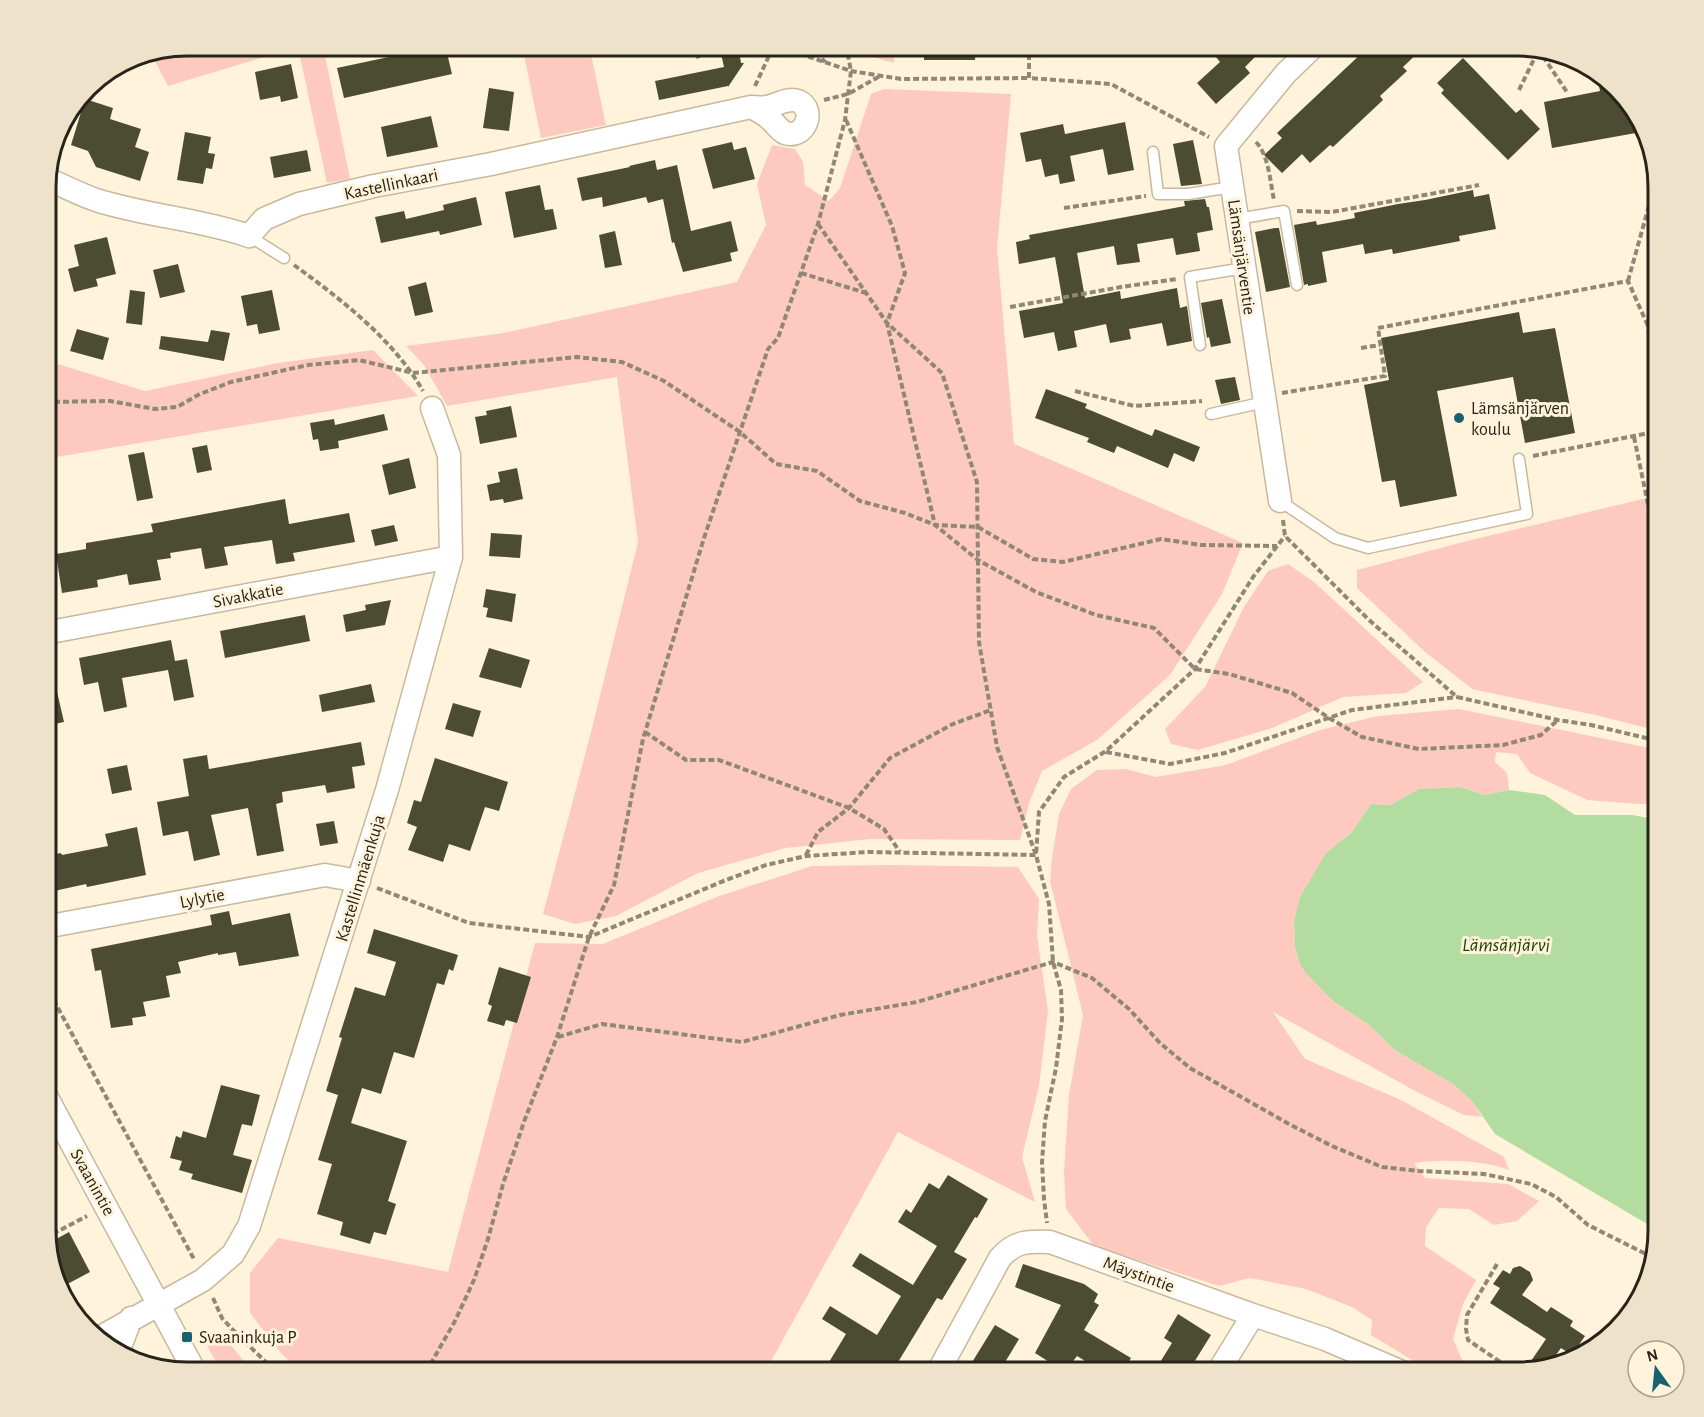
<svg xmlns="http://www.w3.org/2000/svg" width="1704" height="1417" font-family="'Alegreya Sans',sans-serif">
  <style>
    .green { fill: #fecac0 }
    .water { fill: #b3dca0 }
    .building { fill: #4b4c32 }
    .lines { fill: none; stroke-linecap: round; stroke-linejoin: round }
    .service-casing { stroke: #c8b99d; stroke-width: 13 }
    .minor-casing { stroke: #c8b99d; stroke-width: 25 }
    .path { stroke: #908776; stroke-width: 4; stroke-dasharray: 6 3; stroke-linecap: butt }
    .service { stroke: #fff; stroke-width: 10 }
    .minor { stroke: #fff; stroke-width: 22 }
    .poi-dot { fill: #186170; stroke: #fff3db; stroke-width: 2 }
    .labels { text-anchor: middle; stroke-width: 6; stroke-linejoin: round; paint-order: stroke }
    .street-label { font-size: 18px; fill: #292419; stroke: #fff3db }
    .poi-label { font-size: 18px; fill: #292419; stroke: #fff3db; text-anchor: start }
    .water-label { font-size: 20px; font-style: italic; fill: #224709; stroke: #fff3db }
    .rim { fill: none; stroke: #292419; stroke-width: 3 }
  </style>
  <rect width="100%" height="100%" fill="#fff3db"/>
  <!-- green -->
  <path class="green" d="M186,45h137l27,134 -23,4 -29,-136 -130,39 -18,-34z
    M522,45h67l17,80 -65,13z
    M830,45h64v18z
    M884,89l127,5 -14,154 17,196 229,99 -21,51 -52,81 -73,65 -55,31 -13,32 -9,37 -150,-1 -84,9 -88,25 -82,43 -41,8 -32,-10 48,-182 47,-190 -21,-165 -170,29 -23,-41 -18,-19 98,-13 233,-51 29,-57 -9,-41 15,-39 23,4 8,13 2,23 24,16 11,-13 31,-94z
    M373,350l45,46 -373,63v-99l100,31 133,-28z
    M1647,498l12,60v173l-64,-16 -123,-26 -48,-38 -67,-63v-18l110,-29z
    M1288,564l26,18 109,100 -17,11 -63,4 -71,31 -74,22 -27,-6 -6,-15 40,-42 39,-80 24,-36z
    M1459,709l200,41v53l-20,1 -52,-4 -57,-27 -13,-19 -21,-2 -1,10 12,11 2,17 -24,5 -25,-8 -41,2 -29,16 -19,-1 -19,28 -26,21 -32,68 1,26 5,17 33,37 36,24 27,26 57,33 19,17 10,16 -18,-2 -47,-23 -144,-80 32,47 94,40 105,58 5,13c-25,-10 -68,-11 -95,-7l11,15 83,6 31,17 -22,20 -23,4 -25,-16 -30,-1 -13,19 -1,19 51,34 -13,24 -10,35 10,23 -4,10h-27l-61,-37 1,-15 -20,-13 -46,-18 -56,-11 -31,8 -125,-40 -28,-37 -2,-37 5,-77 14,-80 -33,-134 2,-22 7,-45 12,-25 26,-19 29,-1 30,8 70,-12 94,-35 58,-14z
    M892,865l126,2 21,32 -2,37 11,75 -9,75 -17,71 13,45 -137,-70 -133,240h-465l-19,-19 -31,-40v-40l28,-35 170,34 87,-329 68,1 116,-48 93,-30z
    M223,1336l30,36h-31l-15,-26z"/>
  <!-- water -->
  <path class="water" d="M1460,787l25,8 24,-5 36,5 30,20h57l27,5v411l-164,-97 -23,-33 -19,-17 -57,-33 -27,-26 -36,-24 -28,-29 -5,-8 -5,-17 -1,-26 6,-24 26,-44 26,-21 19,-28 19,1 29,-16z"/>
  <!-- building -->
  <path class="building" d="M445,45l7,29 -108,24 -7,-30z
    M719,45h19l3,18h3l-16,24v-1l-69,14 -4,-19 69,-14z
    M924,45h52l-1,15h-51z
    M1230,45h37l-22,22 5,6 -34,31 -19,-21 23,-21 -4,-5z
    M1378,45h48l-23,22 4,4 -27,25 3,4 -50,47 -3,-2 -20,18 -8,-9 -20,19 -18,-18 18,-17 -5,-5 88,-83 4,4z
    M1463,58l53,55 5,-4 19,20 -32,31 -67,-67 3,-3 -7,-7z
    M291,64l7,34 -17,4 -1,-6 -20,4 -5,-28z
    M1596,71l15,9 36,51 -95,17 -8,-46 56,-11z
    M489,88l25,4 -5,39 -26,-3z
    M85,99l28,9 -3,11 31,10 -6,18 14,5 -9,29 -44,-14 -8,-16 -17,-6z
    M431,116l7,31 -51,10 -6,-30z
    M1125,122l9,48 -26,5 -5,-26 -33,7 5,25 -15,3 -2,-10 -13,3 -4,-18 -15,3 -6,-29 43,-9 2,10z
    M185,132l26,5 -3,16 7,1 -3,15 -6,-1 -3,16 -26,-4z
    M1193,140l9,44 -21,2 -8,-42z
    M732,142l2,8 12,-3 9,32 -42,10 -11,-40z
    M307,150l4,21 -37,7 -4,-21z
    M655,160l2,10 20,-5 14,66 40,-10 7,30 -8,2 2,8 -49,11 -9,-30 -2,1 -9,-44 -15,4 -2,-6 -43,10 -1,-10 -20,4 -5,-23 53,-11 -1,-1z
    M540,185l5,25 8,-1 4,20 -43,9 -9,-46z
    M1473,190l1,7 15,-3 7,35 -37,7 1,5 -67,13 -1,-5 -27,5 -2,-10 -41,8 5,30 -19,4v-2l-4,1 -10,-60 22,-4 1,4 38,-7 -1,-5 44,-9 27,-4z
    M476,197l6,28 -42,10 -1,-4 -58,12 -6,-26 29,-6 2,8 38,-9 -1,-5z
    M1205,199l2,8h2l4,23 -16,3 3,18 -24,4 -3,-17 -36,6 3,18 -23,3 -3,-19 -37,7 8,45 35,-7 1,8 56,-11 3,20 7,-2 5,35 -25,5 -5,-23 -33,6 2,10 -21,4 -4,-19 -32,7 3,16 -19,4 -4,-19 -30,6 -5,-27 44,-8 -8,-46 -36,7 -3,-22 14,-3 -1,-4 156,-29 -1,-5z
    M1275,228h4l11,59 -24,5 -11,-60z
    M615,231l7,34 -17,3 -6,-33z
    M107,237l9,37 -20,5 2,7 -24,6 -6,-23 11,-3 -5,-21z
    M178,264l7,28 -25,6 -7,-28z
    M426,282l7,30 -18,4 -7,-29z
    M130,290l15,2 -3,33 -16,-2z
    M272,290l8,40 -21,4 -2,-10 -10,2 -6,-30z
    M1222,299l9,44 -20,4 -2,-10 -2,1 -6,-35z
    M1519,312l4,21 32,-5 20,105 -50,10 -12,-66 -76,14 20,105 -57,11 -5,-27 -13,2 -18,-97 25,-5 -8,-42z
    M77,329l32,9 -6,22 -33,-9z
    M211,330l19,3 -6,28 -65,-12 2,-13 47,6z
    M1235,377l5,23 -19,4 -6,-24z
    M1046,389l41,15 -2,4 67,28 3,-7 45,18 -6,15 -20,-9 -6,15 -51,-22 -3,7 -27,-11 2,-4 -54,-20z
    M511,406l6,31 -37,7 -5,-27 12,-2 -1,-4z
    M384,414l4,16 -50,11 1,7 -19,3 -2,-12 -5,1 -3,-17 24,-4 1,6z
    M207,445l5,25 -15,3 -5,-25z
    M144,452l9,46 -16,3 -9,-46z
    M409,458l7,30 -27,7 -7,-30z
    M517,468l6,31 -19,4 -1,-4 -13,2 -3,-16 13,-3 -2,-10z
    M285,499l4,25 60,-11 6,29 -62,11 2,8 -19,3 -4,-24 -48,7 4,18 -23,4 -4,-21 -31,5 1,5 -14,2 4,20 -32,5 -2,-11 -30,6 1,7 -36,6 -6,-39 30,-5v-6l67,-11 -2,-8z
    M394,525l4,16 -23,5 -4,-16z
    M491,533l31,2 -2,23 -31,-2z
    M486,589l30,5 -4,28 -26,-5 2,-9 -5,-1z
    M391,600l-6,25 -39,7 -3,-17 23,-5 -1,-5z
    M305,615l5,26 -85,17 -5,-27z
    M171,640l4,21 12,-2 7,38 -20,4 -6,-31 -46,8 5,29 -23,5 -6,-30 -14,3 -5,-27z
    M489,648l41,12 -9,28 -42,-11z
    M45,670h7l12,52 -19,4z
    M371,684l4,18 -53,10 -3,-17z
    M453,703l28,8 -8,26 -28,-8z
    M361,742l4,23 -13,2 3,21 -28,5 -2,-8 -43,7 1,10 -7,2 8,47 -27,5 -9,-48 -37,7 9,40 -26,6 -6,-30 -25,5 -6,-34 32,-6 -6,-37 24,-4 2,14z
    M435,758l73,24 -9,29 -14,-4 -15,44 -21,-7 -6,18 -35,-12 9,-23 -10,-4 7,-23 7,2z
    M127,765l5,25 -20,4 -5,-25z
    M334,821l4,22 -18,3 -4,-22z
    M137,827l9,48 -59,12 -1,-3 -41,9v-37l16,-3 1,2 46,-9 -3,-12z
    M229,911l3,14 58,-12 9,43 -60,10 -3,-14 -18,3v-2l-40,9 3,11 -15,3 4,21 -27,5 3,14 -14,2 1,7 -22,3 -10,-58 -6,1 -4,-22 121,-24 -2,-10z
    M374,929l84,26 -5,16 -4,-2 -5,16 -7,-2 -23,75 -20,-6 -13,42 -19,-6 -11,35 56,18 -19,60 8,3 -10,31 -12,-3 -4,12 -30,-9 3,-13 -26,-8 15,-50 -14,-4 20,-65 -12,-4 16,-53 -3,-1 16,-50 30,9 11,-34 -29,-9z
    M499,967l32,10 -14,46 -11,-3 -2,6 -17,-5 5,-15 -4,-2z
    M221,1085l39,10 -8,31 -10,-2 -9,31 19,5 -10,33 -51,-14 2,-5 -14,-4 3,-9 -12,-3 6,-22 5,2 2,-7 23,7z
    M948,1175l40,24 -11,19 -2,-1 -21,35 13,7 -25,41 -5,-2 -45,74h-69l23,-38 -24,-15 8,-13 47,29 24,-39 -49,-30 8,-13 53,32 24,-39 -39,-24 8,-13 5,4 18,-30 10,6z
    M69,1232l21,40 -32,17 -11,-42 3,-1 -1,-3z
    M1023,1264l61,20 14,10 -4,8 5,3 -15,25 47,28 -8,14h-20l-26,-16 -12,16 -30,-19 26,-48 -46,-18z
    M1520,1266l10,6 3,8 -11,15 25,17 4,-5 22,14 -3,5 15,10 -13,19 -11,-7 -13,18 -7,1 -10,-6 15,-22 -56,-36 10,-15 -7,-4 10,-14 7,4 3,-6z
    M1178,1314l33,21 -23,37h-34l18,-29 -8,-5z
    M995,1325l24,14 -20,33h-33z"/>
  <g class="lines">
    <!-- service casing -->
    <g class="service-casing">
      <path id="service" d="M1153,152l5,42h30l44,-7
        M1237,219l47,-8 13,74
        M249,236l35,22
        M1200,345l-10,-68 54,-9
        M1211,414l54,-12
        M1280,501l55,37 33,10 159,-34 -8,-55"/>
    </g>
    <!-- minor casing -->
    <g class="minor-casing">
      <path id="minor" d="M45,178c17,7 34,16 51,22 50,16 104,19 153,36l15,-17 35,-15 75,-18 117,-22 260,-57c5,0 10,1 15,0 10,-1 21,-10 32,-6 19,8 7,39 -13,32 -6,-3 -9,-9 -14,-13 -6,-6 -12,-9 -20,-13
        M1280,501l-54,-355 60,-73 29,-28
        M45,633l406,-76
        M45,927l280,-52 34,6
        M45,1094l150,278
        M97,1339l106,-59 30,-26 16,-28 138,-436 64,-233 -2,-102 -17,-47
        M118,1352l13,-34
        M938,1372l62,-114c15,-17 28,-17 50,-16l203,73 72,24 77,33
        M1218,1372l35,-57"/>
    </g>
    <!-- path -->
    <path class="path" d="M692,45l7,14
      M710,45l5,10 1,-10
      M774,45l77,26 50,8 128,-1
      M810,45l15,17
      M1029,45v33l82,6 98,53
      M1538,49l29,43
      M755,86l13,-28 2,-13
      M1519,90l19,-39
      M824,100l24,-6 32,-18
      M846,120l46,106 13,47 -18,50 48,202 43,2 55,32 30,3 98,-23 40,6 76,1
      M1256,142c13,14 14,39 18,58
      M1064,208l82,-12
      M1297,211l35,1 147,-27
      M818,224l69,99 55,50 35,109 2,160 18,105 39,108 13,49 4,58 8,28 1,29 -6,49 -11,53 -3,41 2,37 3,24
      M294,265c48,35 99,74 129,126
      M801,273l65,20
      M1628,281l29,-104
      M1010,307l111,-20 56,-8
      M1361,348l19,-3
      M1075,391l59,15 68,-5
      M1282,393l103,-17 -7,-48 250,-47 20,45
      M45,402l65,-1 45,8 22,-2 23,-13 31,-12 77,-17 51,-5 54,13 164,-16 45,5 42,19 76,51 36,32 41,7 43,30 45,12 30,12 43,35 58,32 60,23 58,13 41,41 34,5 63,19 37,25 33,19 57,12 84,-4 38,-10 17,-15
      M1659,407l-11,-81 11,-2
      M1634,437l25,120
      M1533,456l126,-25
      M1283,520l2,16 84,84 88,77 101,23 33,5 68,16
      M645,732l41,28h33l130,48 35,21 16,23
      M1106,752l64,12 55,-11 127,-43 105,-13
      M806,855l12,-23 31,-24 41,-50 63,-34 38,-14
      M377,888l92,35 120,14 137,-57 40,-15 40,-9 62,-4 168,3 3,-43 25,-35 42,-26 89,-82 58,-92 32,-41
      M45,984l150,277
      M558,1037l44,-13 140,18 98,-27 77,-13 136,-40 39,16 37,31 31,34 30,25 99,56 43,22 50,21 37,4 65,3 47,10 25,13 32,28 66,33
      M45,1238l42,-22
      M1497,1264l-30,51 -1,14 2,11 47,32
      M213,1298l9,20 11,12 43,42
      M426,1372l29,-51 19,-41 14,-41 15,-55 22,-65 32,-82 32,-100 25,-52 29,-146 61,-201 64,-189 10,-11 40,-114 27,-104 6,-49 -5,-26"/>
    <!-- service -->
    <use href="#service" class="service"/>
    <!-- minor -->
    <use href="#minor" class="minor"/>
  </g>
  <!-- markers -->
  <g class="poi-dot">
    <circle cx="1459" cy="418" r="6"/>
    <rect x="181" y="1331" width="12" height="12" rx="3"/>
  </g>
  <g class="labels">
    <!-- street labels -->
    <g class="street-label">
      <text transform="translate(391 184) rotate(-12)" y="6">Kastellinkaari</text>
      <text transform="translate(1242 257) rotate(82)" y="6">Lämsänjärventie</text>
      <text transform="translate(248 595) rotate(-11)" y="6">Sivakkatie</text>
      <text transform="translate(360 878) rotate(-73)" y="6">Kastellinmäenkuja</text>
      <text transform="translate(202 898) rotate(-11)" y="6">Lylytie</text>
      <text transform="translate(93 1182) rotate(61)" y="6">Svaanintie</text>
      <text transform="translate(1139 1274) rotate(20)" y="6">Mäystintie</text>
    </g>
    <!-- poi labels -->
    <g class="poi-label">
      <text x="1471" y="414">Lämsänjärven<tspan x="1471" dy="21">koulu</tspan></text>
      <text x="199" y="1343">Svaaninkuja P</text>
    </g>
    <!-- water labels -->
    <g class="water-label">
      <text x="1506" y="951">Lämsänjärvi</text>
    </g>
  </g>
  <!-- crop -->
  <path d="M0 0H1704V1417H0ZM187 56H1517A131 131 0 0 1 1648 187V1231A131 131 0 0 1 1517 1362H187A131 131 0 0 1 56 1231V187A131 131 0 0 1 187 56Z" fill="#eee2cb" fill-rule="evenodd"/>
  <path class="rim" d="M187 56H1517A131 131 0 0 1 1648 187V1231A131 131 0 0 1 1517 1362H187A131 131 0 0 1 56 1231V187A131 131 0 0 1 187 56Z"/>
  <!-- north arrow -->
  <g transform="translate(1656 1369) rotate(345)"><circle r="28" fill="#fff3db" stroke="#a9a08d" stroke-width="1.5"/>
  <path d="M0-4.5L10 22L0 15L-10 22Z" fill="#186170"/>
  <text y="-9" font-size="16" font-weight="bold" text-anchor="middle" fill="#292419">N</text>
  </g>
</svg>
